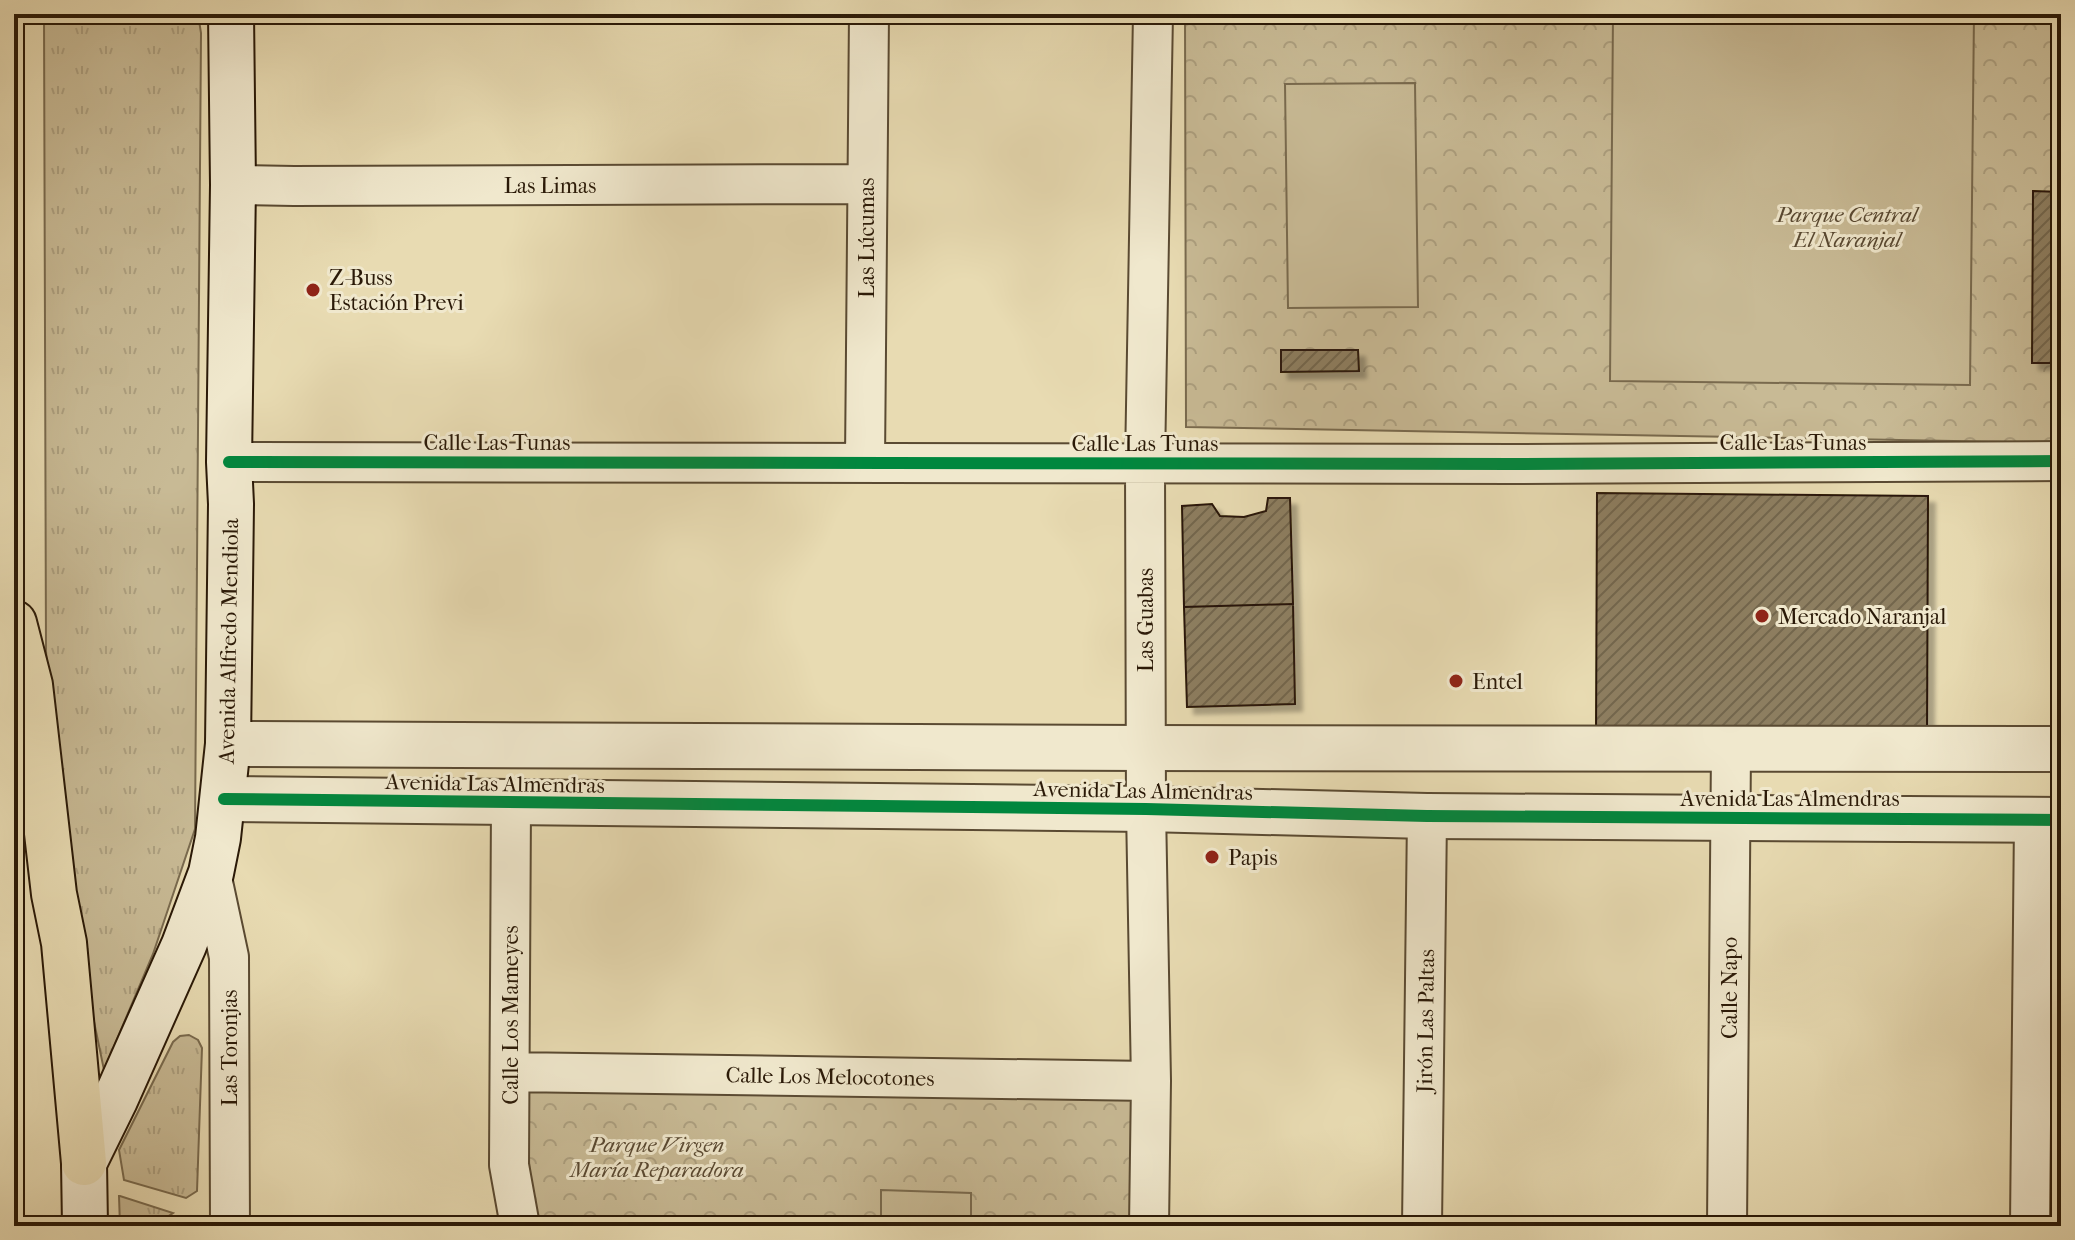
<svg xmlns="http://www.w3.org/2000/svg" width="2075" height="1240" font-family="'IM FELL French Canon',serif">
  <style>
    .grass { fill: url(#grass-tufts); stroke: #796a4e; stroke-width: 2 }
    .park { fill: url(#park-crowns); stroke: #796a4e; stroke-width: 2 }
    .pitch { fill: #c8ba95; stroke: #796a4e; stroke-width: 2 }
    .building { fill: url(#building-hatch); stroke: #2a1907; stroke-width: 2; filter: url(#shadow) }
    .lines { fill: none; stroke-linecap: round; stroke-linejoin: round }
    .minor-casing { stroke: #5a4a32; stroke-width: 42 }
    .tertiary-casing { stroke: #5a4a32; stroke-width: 48 }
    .secondary-casing { stroke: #2a1907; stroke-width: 48 }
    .motorway-casing { stroke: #2a1907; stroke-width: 48 }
    .minor { stroke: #f0e8cd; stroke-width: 38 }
    .tertiary { stroke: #f0e8cd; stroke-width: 44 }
    .secondary { stroke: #f0e8cd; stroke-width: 44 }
    .motorway { stroke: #e8dbb2; stroke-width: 44 }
    .cycleway-casing { stroke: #f0e8cd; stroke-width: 17 }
    .cycleway { stroke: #00873e; stroke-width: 12 }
    .poi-dot { fill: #8f2418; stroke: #f0e8cd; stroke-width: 3 }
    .labels { text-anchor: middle; stroke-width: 6; stroke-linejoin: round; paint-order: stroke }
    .street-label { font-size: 22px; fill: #2a1907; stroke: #f0e8cd }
    .park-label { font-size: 22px; font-style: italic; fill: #594932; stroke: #f0e8cd }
    .poi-label { font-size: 22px; fill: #2a1907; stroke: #f0e8cd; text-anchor: start }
  </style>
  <defs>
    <pattern id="grass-tufts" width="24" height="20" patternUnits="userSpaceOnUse" patternTransform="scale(2)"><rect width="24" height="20" fill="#c8ba95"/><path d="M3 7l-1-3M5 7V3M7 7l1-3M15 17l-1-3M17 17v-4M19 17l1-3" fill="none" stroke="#ac9f7f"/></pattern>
    <pattern id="park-crowns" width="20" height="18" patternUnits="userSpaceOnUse" patternTransform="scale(2)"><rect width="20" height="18" fill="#c8ba95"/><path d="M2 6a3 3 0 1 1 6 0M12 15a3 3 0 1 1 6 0" fill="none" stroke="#ac9f7f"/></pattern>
    <pattern id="building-hatch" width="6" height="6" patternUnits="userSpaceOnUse" patternTransform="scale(2)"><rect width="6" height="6" fill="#8d7e60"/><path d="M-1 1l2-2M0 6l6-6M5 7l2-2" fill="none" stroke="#73664d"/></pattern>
    <filter id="shadow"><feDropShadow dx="7" dy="7" stdDeviation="2" flood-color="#0004"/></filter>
  </defs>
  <rect width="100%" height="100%" fill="#e8dbb2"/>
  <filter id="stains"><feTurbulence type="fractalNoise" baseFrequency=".0025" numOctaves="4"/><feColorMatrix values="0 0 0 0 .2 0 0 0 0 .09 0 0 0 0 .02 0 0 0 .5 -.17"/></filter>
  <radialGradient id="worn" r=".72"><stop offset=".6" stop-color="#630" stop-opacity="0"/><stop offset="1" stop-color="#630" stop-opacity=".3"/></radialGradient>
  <!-- grass -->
  <path class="grass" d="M44,14h154l3,19 -6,796 -42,125 -49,116 -42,-203 -16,-216z
    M189,1035l9,5 4,8 -5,143 -11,7 -62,-18 -5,-30 54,-108 7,-6z
    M119,1196h1l53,17 -19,13h-34z"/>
  <!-- park -->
  <path class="park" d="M1185,14h876v429l-875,-16z
    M528,1084l608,10 -1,132h-605z"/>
  <!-- pitch -->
  <path class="pitch" d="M1613,14h361l-4,371 -360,-4z
    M1415,83l3,224 -130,1 -3,-224z
    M881,1190l90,3v33h-90z"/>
  <!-- building -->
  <path class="building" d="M2033,191l28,1v171h-29z
    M1281,350h77l1,21 -78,1z
    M1597,493l331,3 -1,239 -331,1z
    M1268,498h22l3,106 -109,3 -2,-101 30,-2 8,12 24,1 22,-6z
    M1293,604l2,100 -108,3 -3,-100z"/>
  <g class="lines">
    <!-- minor casing -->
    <g class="minor-casing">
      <path id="minor" d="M233,185l61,1 573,-2
        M865,461l4,-447
        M229,462l1285,2 547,-3
        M511,804l-2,361 11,61
        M211,873l18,84 1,269
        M510,1072l641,9
        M1149,1226l2,-145 -5,-272 -1,-346 8,-449
        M1422,1226l5,-410
        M1727,1226l4,-477
        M2030,1226l4,-406"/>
    </g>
    <!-- tertiary casing -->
    <g class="tertiary-casing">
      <path id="tertiary" d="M228,744l917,4 916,1
        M224,799l922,10 281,7 634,4"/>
    </g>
    <!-- secondary casing -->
    <g class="secondary-casing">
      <path id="secondary" d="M85,1226l-1,-63 31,-63 69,-155 27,-72 7,-35 10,-94 3,-240 -2,-42 4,-277 -2,-171"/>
    </g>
    <!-- motorway casing -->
    <g class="motorway-casing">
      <path id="motorway" d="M14,623l16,62 24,209 10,49 20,220"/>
    </g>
    <!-- minor -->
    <use href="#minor" class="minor"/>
    <!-- tertiary -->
    <use href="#tertiary" class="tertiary"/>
    <!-- secondary -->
    <use href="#secondary" class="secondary"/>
    <!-- motorway -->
    <use href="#motorway" class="motorway"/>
    <!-- cycleway casing -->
    <g class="cycleway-casing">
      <path id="cycleway" d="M229,462l1285,2 547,-3
        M224,799l922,10 281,7 634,4"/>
    </g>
    <!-- cycleway -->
    <use href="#cycleway" class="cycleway"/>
  </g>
  <!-- markers -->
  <g class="poi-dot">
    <circle cx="313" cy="290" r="8"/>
    <circle cx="1762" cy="616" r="8"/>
    <circle cx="1456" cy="681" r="8"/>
    <circle cx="1212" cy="857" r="8"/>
  </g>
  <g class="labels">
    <!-- street labels -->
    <g class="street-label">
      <text x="550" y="193">Las Limas</text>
      <text transform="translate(866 238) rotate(-90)" y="8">Las Lúcumas</text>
      <text x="497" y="450">Calle Las Tunas</text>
      <text x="1793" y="450">Calle Las Tunas</text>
      <text x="1145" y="451">Calle Las Tunas</text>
      <text transform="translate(1145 620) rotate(-90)" y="8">Las Guabas</text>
      <text transform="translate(228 641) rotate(-89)" y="8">Avenida Alfredo Mendiola</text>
      <text transform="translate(495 783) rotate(1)" y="8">Avenida Las Almendras</text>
      <text transform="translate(1143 790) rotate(1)" y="8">Avenida Las Almendras</text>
      <text x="1790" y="806">Avenida Las Almendras</text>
      <text transform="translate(1729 988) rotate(-90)" y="8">Calle Napo</text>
      <text transform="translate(510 1015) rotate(-90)" y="8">Calle Los Mameyes</text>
      <text transform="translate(1425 1021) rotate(-89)" y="8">Jirón Las Paltas</text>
      <text transform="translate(229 1048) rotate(-90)" y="8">Las Toronjas</text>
      <text transform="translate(830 1076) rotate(1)" y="8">Calle Los Melocotones</text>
    </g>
    <!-- park labels -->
    <g class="park-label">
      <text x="1847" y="222">Parque Central<tspan x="1847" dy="25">El Naranjal</tspan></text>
      <text x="657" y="1152">Parque Virgen<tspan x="657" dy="25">María Reparadora</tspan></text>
    </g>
    <!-- poi labels -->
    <g class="poi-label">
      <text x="329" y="285">Z-Buss<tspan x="329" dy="25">Estación Previ</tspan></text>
      <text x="1778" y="624">Mercado Naranjal</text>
      <text x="1472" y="689">Entel</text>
      <text x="1228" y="865">Papis</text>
    </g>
  </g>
  <!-- margin -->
  <rect width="2075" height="1240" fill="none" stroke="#e8dbb2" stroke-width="48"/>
  <rect x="16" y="16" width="2043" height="1208" fill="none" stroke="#2a1907" stroke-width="4"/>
  <rect x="24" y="24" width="2027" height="1192" fill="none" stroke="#2a1907" stroke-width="2"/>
  <rect width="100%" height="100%" filter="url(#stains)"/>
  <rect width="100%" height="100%" fill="url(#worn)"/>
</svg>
